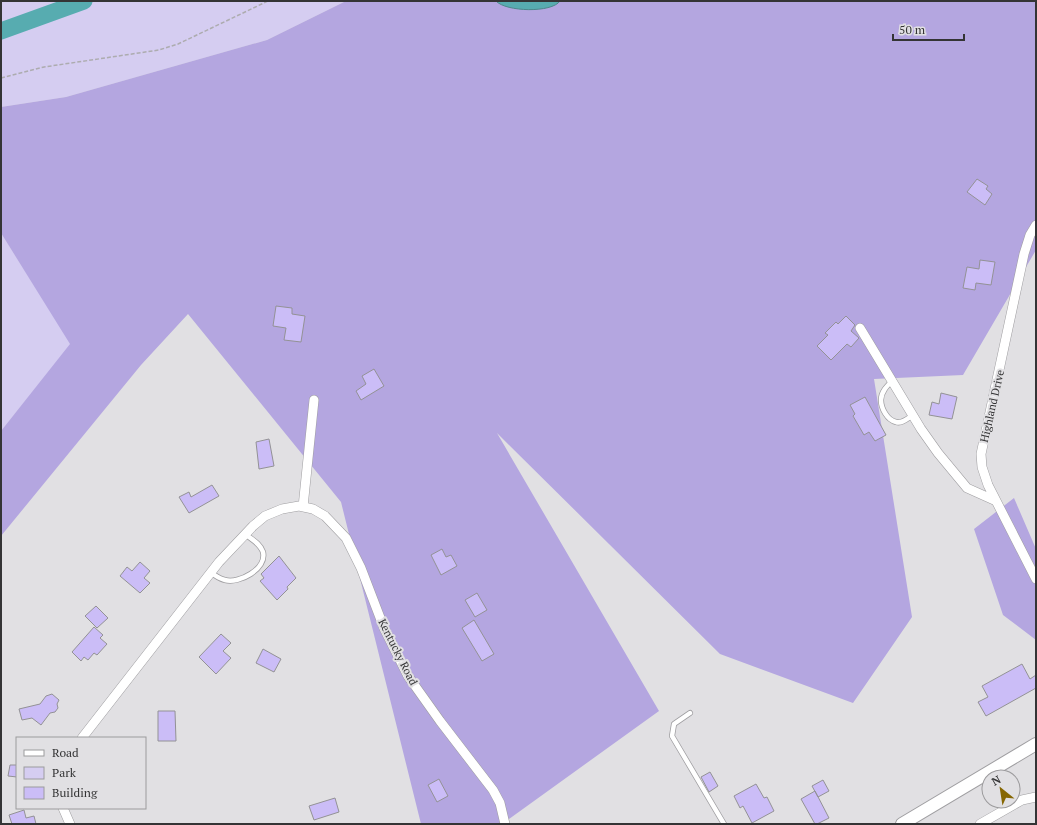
<svg xmlns="http://www.w3.org/2000/svg" width="1037" height="825" font-family="'PT Serif',serif">
  <style>
    .green { fill: #d5cdf1 }
    .forest { fill: #b4a6e0 }
    .water { fill: #57acb0; stroke: #4c888b }
    .lines { fill: none; stroke-linecap: round; stroke-linejoin: round }
    .river { stroke: #57acb0; stroke-width: 17 }
    .building { fill: #cbbdf7; stroke: #939295 }
    .service-casing { stroke: #9f9ea1; stroke-width: 6 }
    .minor-casing { stroke: #9f9ea1; stroke-width: 10 }
    .tertiary-casing { stroke: #9f9ea1; stroke-width: 14 }
    .path { stroke: #adacaf; stroke-width: 1.5; stroke-dasharray: 4 2; stroke-linecap: butt }
    .service { stroke: #fff; stroke-width: 4.5 }
    .minor { stroke: #fff; stroke-width: 9 }
    .tertiary { stroke: #fff; stroke-width: 12 }
    .labels { text-anchor: middle; stroke-width: 4; stroke-linejoin: round; paint-order: stroke }
    .street-label { font-size: 11px; fill: #343435; stroke: #e1e0e3 }
  </style>
  <rect width="100%" height="100%" fill="#e1e0e3"/>
  <!-- green -->
  <path class="green" d="M1,1h345l-79,39 -201,57 -65,10z
    M1,233l70,111 -70,87z"/>
  <!-- forest -->
  <path class="forest" d="M346,1h690v249l-73,125 -89,4 38,238 -59,86 -133,-49 -223,-221 162,278 -157,113h-81l-80,-322 -153,-188 -47,51 -140,171v-105l69,-87 -69,-111v-126l65,-10 201,-57z
    M1014,498l22,51v91l-33,-25 -29,-86z"/>
  <!-- water -->
  <path class="water" d="M496,1h64c-8,12 -54,11 -64,0z"/>
  <g class="lines">
    <!-- river -->
    <path class="river" d="M1,31l83,-30"/>
  </g>
  <!-- building -->
  <path class="building" d="M977,179l11,7 -2,3 6,5 -7,11 -18,-13z
    M980,260l15,2 -4,23 -15,-2 -1,7 -12,-2 4,-21 12,2z
    M276,306l16,2v6l13,2 -4,26 -17,-2 2,-12 -13,-2z
    M846,316l9,9 -4,6 8,7 -8,9 -4,-3 -16,16 -14,-14 11,-11 -3,-2 11,-11 2,2z
    M374,369l10,17 -23,14 -5,-9 10,-7 -4,-8z
    M941,393l16,4 -5,22 -23,-4 3,-13 7,2z
    M865,397l21,38 -11,6 -6,-9 -5,3 -11,-19 2,-2 -5,-9z
    M269,439l5,27 -15,3 -3,-27z
    M212,485l7,11 -30,17 -10,-16 10,-5 2,5z
    M442,549l4,8 5,-2 6,11 -16,9 -10,-20z
    M279,556l17,22 -9,9 1,2 -11,11 -17,-19 4,-3 -3,-4z
    M140,562l10,9 -6,7 6,5 -10,10 -20,-17 7,-9 5,4z
    M477,593l10,17 -12,7 -10,-17z
    M96,606l12,12 -11,10 -12,-12z
    M474,620l20,34 -12,7 -20,-33z
    M94,627l9,8 -3,3 7,6 -10,11 -3,-2 -6,7 -4,-3 -3,4 -9,-9z
    M221,634l10,9 -8,8 8,7 -15,16 -17,-17z
    M263,649l18,10 -7,13 -18,-9z
    M1022,664l8,15 6,-4v13l-50,28 -8,-14 10,-5 -6,-11z
    M52,694l7,6 -2,4 1,4 -3,4 -5,1 -9,12 -9,-7 -10,2 -3,-11 21,-5 6,-8z
    M158,711h17l1,30h-18z
    M10,765h7v12l-9,-1z
    M710,772l8,14 -9,6 -8,-15z
    M439,779l9,17 -11,6 -9,-17z
    M823,780l6,11 -11,6 -6,-11z
    M756,784l8,14 3,-1 7,14 -22,12 -9,-17 -3,2 -6,-12z
    M815,791l14,27 -12,6h-2l-14,-25z
    M335,798l4,14 -25,8 -5,-14z
    M24,810l2,8 8,-2 2,8h-24l-3,-9z"/>
  <g class="lines">
    <!-- service casing -->
    <g class="service-casing">
      <path id="service" d="M892,381c-5,5 -11,11 -11,19 0,8 6,20 15,22 6,2 12,-4 17,-7
        M211,573c4,2 9,6 14,7 14,4 42,-11 38,-28 -3,-9 -12,-13 -18,-18
        M690,713l-16,11 -2,12 52,88"/>
    </g>
    <!-- minor casing -->
    <g class="minor-casing">
      <path id="minor" d="M1036,225l-6,10 -6,19 -43,200 1,13 6,18 48,94
        M860,328l61,101 17,24 29,35 29,13
        M303,507l11,-107
        M82,738l137,-176 34,-36 12,-10 17,-7 17,-3 14,3 12,7 21,22 15,30 23,60 24,48 32,45 53,69 7,13 5,21
        M63,808l7,16
        M980,824l42,-24 14,-3"/>
    </g>
    <!-- tertiary casing -->
    <g class="tertiary-casing">
      <path id="tertiary" d="M902,824l134,-80"/>
    </g>
    <!-- path -->
    <path class="path" d="M1,78l43,-11 115,-17 19,-6 90,-43"/>
    <!-- service -->
    <use href="#service" class="service"/>
    <!-- minor -->
    <use href="#minor" class="minor"/>
    <!-- tertiary -->
    <use href="#tertiary" class="tertiary"/>
  </g>
  <g class="labels">
    <!-- street labels -->
    <g class="street-label">
      <text transform="translate(992 406) rotate(-77)" y="4">Highland Drive</text>
      <text transform="translate(398 652) rotate(63)" y="4">Kentucky Road</text>
    </g>
  </g>
  <!-- border -->
  <rect width="1037" height="825" fill="none" stroke="#343435" stroke-width="4"/>
  <!-- legend -->
  <rect x="16" y="737" width="130" height="72" fill="#e1e0e3" stroke="#9c9b9d"/>
  <rect x="24" y="750" width="20" height="6" fill="#ffffff" stroke="#9c9b9d"/>
  <text x="52" y="757" font-size="12" fill="#343435">Road</text>
  <rect x="24" y="767" width="20" height="12" fill="#d5cdf1" stroke="#9c9b9d"/>
  <text x="52" y="777" font-size="12" fill="#343435">Park</text>
  <rect x="24" y="787" width="20" height="12" fill="#cbbdf7" stroke="#9c9b9d"/>
  <text x="52" y="797" font-size="12" fill="#343435">Building</text>
  <!-- north arrow -->
  <g transform="translate(1001 789) rotate(330)"><circle r="19" fill="#e1e0e3" stroke="#9c9b9d"/>
  <path d="M0-3L7 15L0 10L-7 15Z" fill="#866702"/>
  <text y="-6" font-size="11" font-weight="bold" text-anchor="middle" fill="#343435">N</text>
  </g>
  <!-- scale -->
  <path d="M893 34v6h71v-6" fill="none" stroke="#343435" stroke-width="2"/>
  <text x="899" y="34" font-size="12" fill="#343435" stroke="#e1e0e3" stroke-width="3" paint-order="stroke">50 m</text>
</svg>
